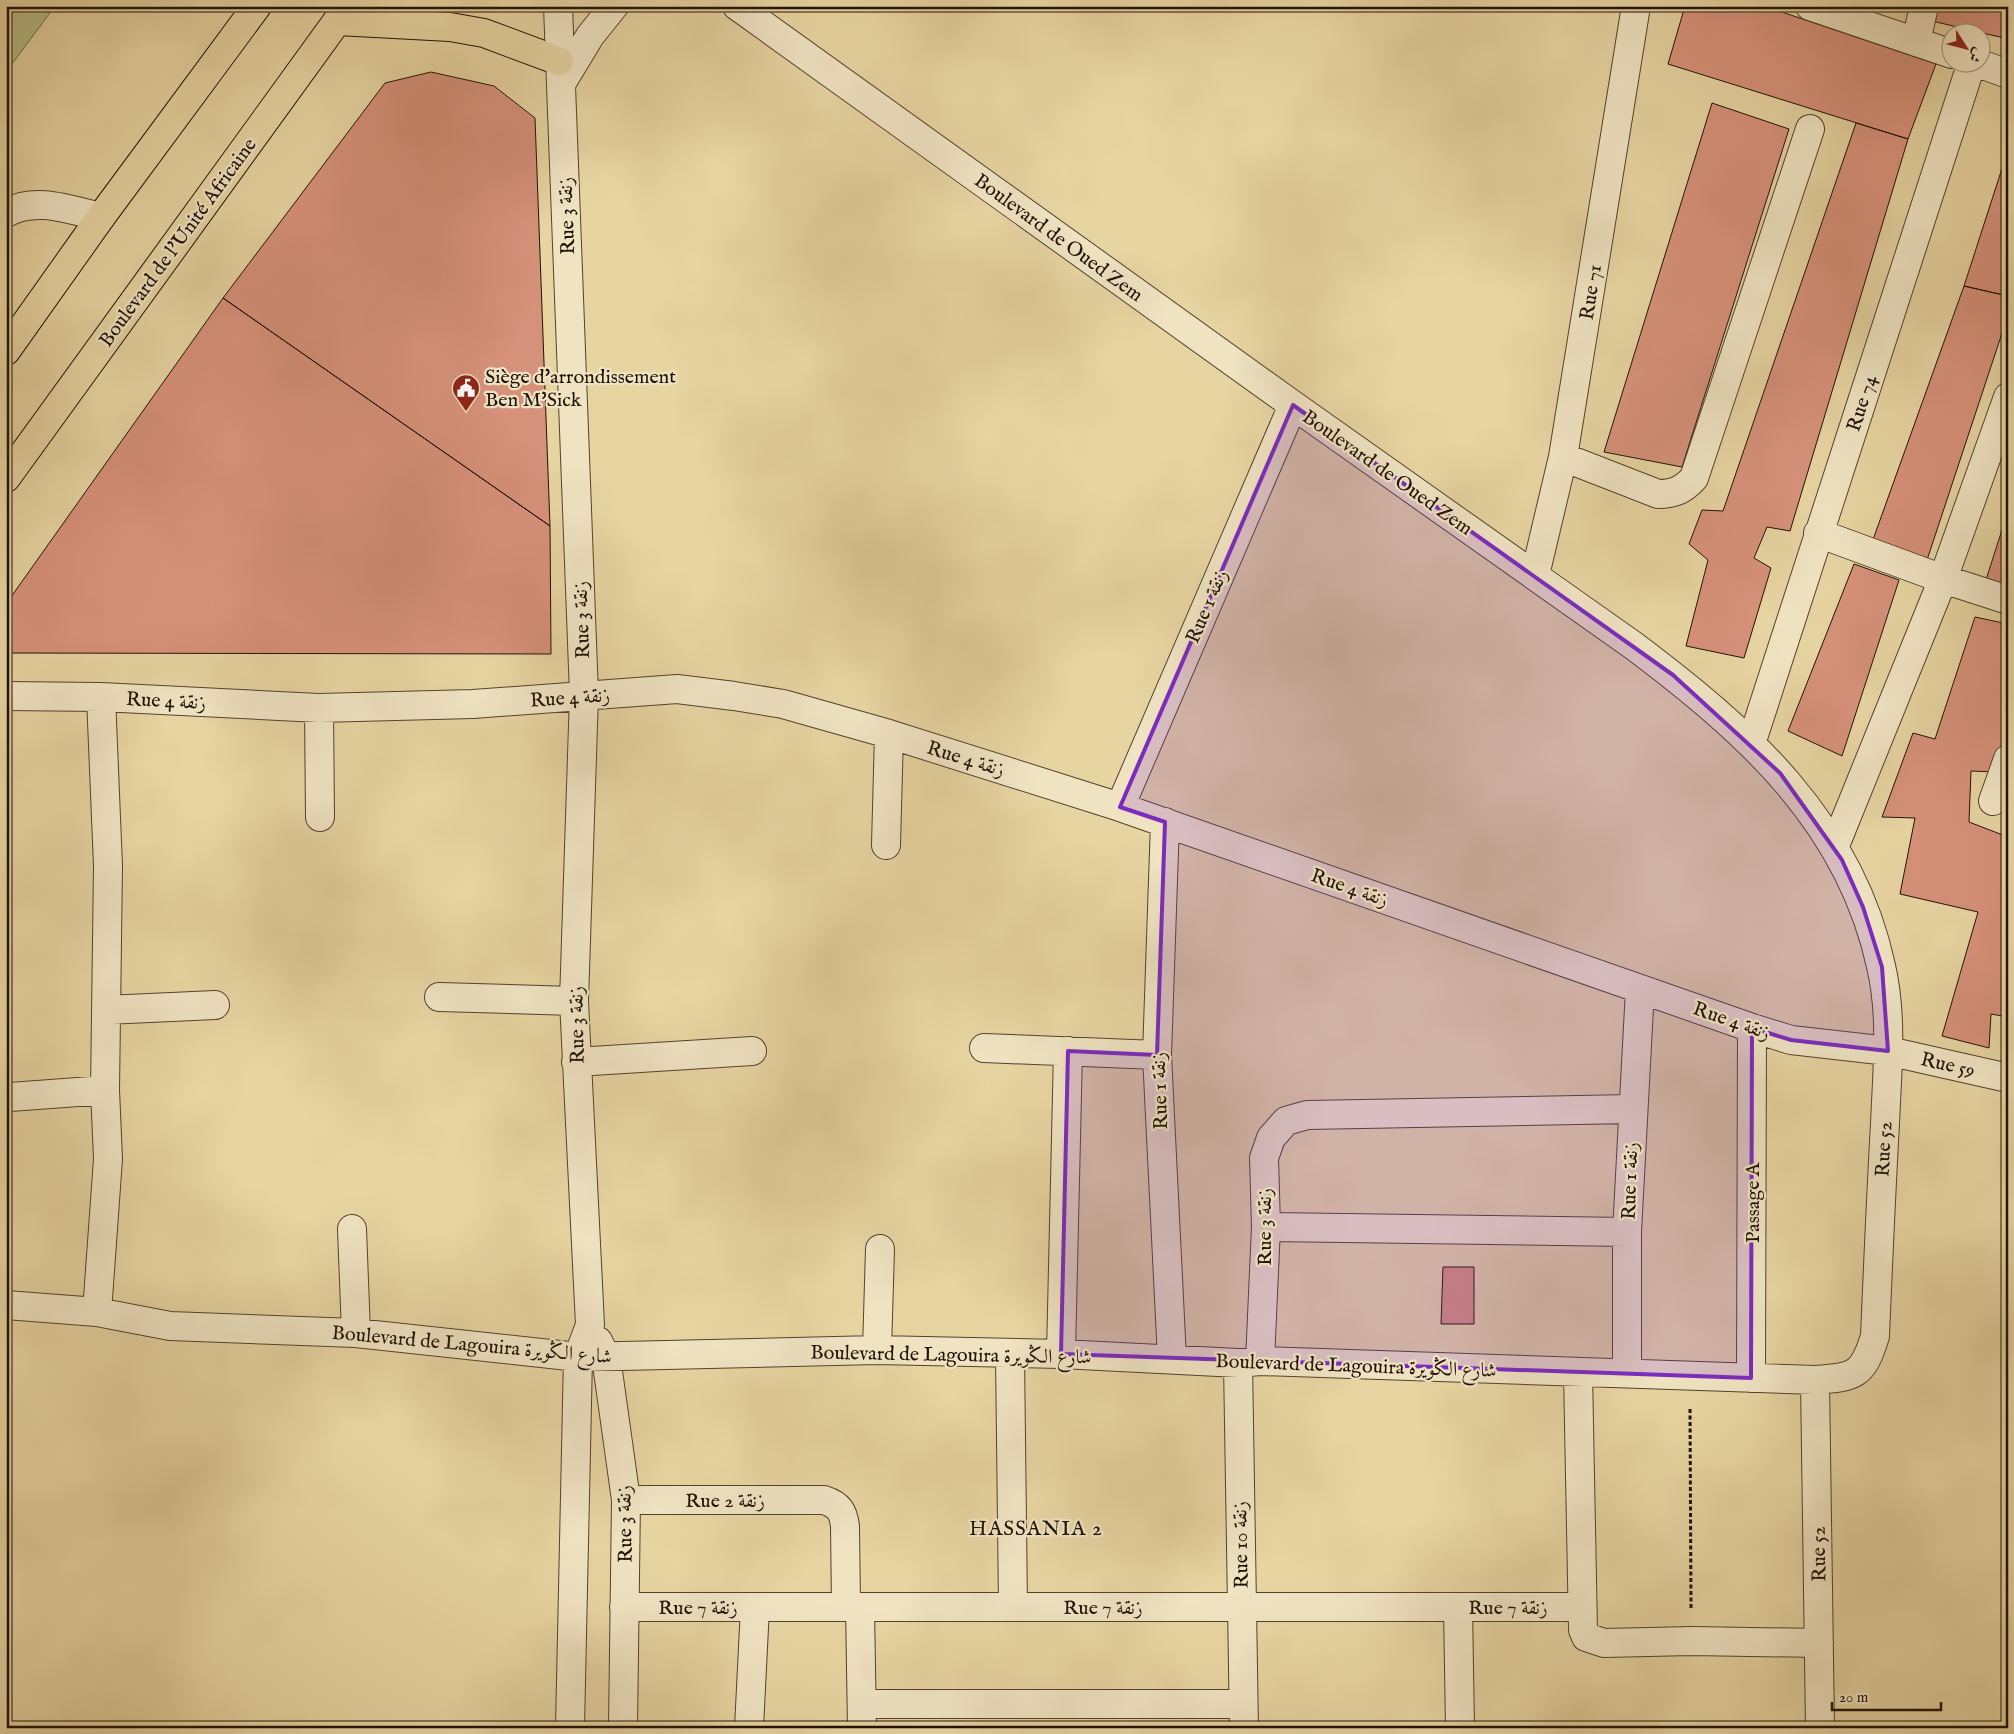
<svg xmlns="http://www.w3.org/2000/svg" width="2014" height="1734" font-family="'IM FELL English',Amiri,serif">
  <style>
    .green { fill: #b6bc84; stroke: #6c6746 }
    .building { fill: #d6917a; stroke: #211208 }
    .lines { fill: none; stroke-linecap: round; stroke-linejoin: round }
    .minor-casing { stroke: #52422e; stroke-width: 30 }
    .major-casing { stroke: #211208; stroke-width: 30 }
    .path { stroke: #211208; stroke-width: 3; stroke-dasharray: 4 2.5; stroke-linecap: butt }
    .minor { stroke: #efe3c2; stroke-width: 28 }
    .major { stroke: #e6d4a1; stroke-width: 28 }
    .marked { fill: #7b2cbf; fill-opacity: 0.2; stroke: #7b2cbf; stroke-width: 4; stroke-linejoin: round }
    .labels { text-anchor: middle; stroke-width: 4.5; stroke-linejoin: round; paint-order: stroke }
    .street-label { font-size: 20px; fill: #211208; stroke: #efe3c2 }
    .poi-label { font-size: 20px; fill: #211208; stroke: #efe3c2; text-anchor: start }
    .neighbourhood-label { font-size: 21px; letter-spacing: 1px; fill: #211208; stroke: #efe3c2 }
  </style>
  <rect width="100%" height="100%" fill="#e6d4a1"/>
  <filter id="stains"><feTurbulence type="fractalNoise" baseFrequency=".004" numOctaves="4"/><feColorMatrix values="0 0 0 0 .2 0 0 0 0 .09 0 0 0 0 .02 0 0 0 .5 -.17"/></filter>
  <radialGradient id="worn" r=".72"><stop offset=".6" stop-color="#630" stop-opacity="0"/><stop offset="1" stop-color="#630" stop-opacity=".3"/></radialGradient>
  <!-- green -->
  <path class="green" d="M6,6h49l-49,66z"/>
  <!-- building -->
  <path class="building" d="M1685,6h79l172,58 -28,75 -240,-75z
    M1936,6h63l9,2v11l-4,19 -72,-17z
    M431,72l63,14 41,32 15,408 -327,-228 162,-215z
    M1712,103l77,26 -107,338 -78,-15z
    M1856,123l52,16 -118,392 -23,-4 -13,31 17,10 -27,90 -58,-12 22,-86 -19,-16 13,-34 21,1z
    M2008,150v146l-44,-10z
    M1964,286l44,10v19l-82,248 -56,-15z
    M223,298l327,228 1,128 -545,-1v-49z
    M2008,511v80l-23,-8z
    M1854,564l45,16 -57,176 -54,-25z
    M1975,617l33,7v97l-12,51 -25,-1 -2,51 39,15v180l-17,-3 -2,34 -47,-12 36,-124 -78,-18 15,-76 -33,-1 31,-84 22,6z
    M1443,1267h31v57h-33z"/>
  <g class="lines">
    <!-- minor casing -->
    <g class="minor-casing">
      <path id="minor" d="M558,6l26,689 -10,306 16,324 -12,32 -8,371
        M1810,6l142,48
        M1916,42l8,-36
        M1975,62l33,12
        M561,84l29,-48 24,-30
        M6,213c30,-17 64,-3 95,4
        M1563,457l95,37c16,0 25,-4 36,-16l116,-349
        M1818,533l125,46 65,21
        M1535,575l28,-118 73,-451
        M6,696l95,1 218,11 154,-4 204,-15 57,7 49,8 106,30 231,73 632,221 39,12 97,11 120,27
        M319,708l1,109
        M1751,744l221,-682
        M1993,801l15,-42
        M1120,807l173,-402
        M1165,822l-8,233 15,304
        M886,845l3,-111
        M1834,848l109,-269 65,-182
        M439,997l135,4
        M106,1010l109,-5
        M984,1048l173,7
        M576,1062l176,-11
        M10,1097l95,-7
        M1266,1227l361,5
        M352,1229l4,104
        M6,1305l91,7 73,14 186,7 222,24 299,-7 184,4 177,9 22,-2 555,19c40,-3 48,-4 60,-44 3,-71 6,-142 10,-212 2,-52 8,-107 -4,-158 -31,-144 -134,-235 -247,-320l-341,-241 -556,-399
        M97,1312l11,-153 -3,-69 3,-224 -7,-169
        M598,1341l8,16 20,143 -3,228
        M877,1350l3,-101
        M1010,1354l3,253
        M1061,1354l7,-303
        M1260,1361l6,-134 -2,-69 7,-20 15,-17 21,-6 325,-6
        M1238,1363l6,365
        M1578,1373l5,257 3,7 18,6 88,-2 127,2
        M1627,1373v-141l13,-243
        M1751,1378l1,-350
        M1815,1380l5,348
        M626,1500h198c15,5 19,11 21,26l1,81
        M624,1607h958
        M860,1607l2,121
        M1458,1607l2,121
        M862,1704h381
        M749,1728l6,-121"/>
    </g>
    <!-- major casing -->
    <g class="major-casing">
      <path id="major" d="M338,21l112,6 34,6 75,28
        M6,351l95,-134 156,-211
        M6,478l342,-472"/>
    </g>
    <!-- path -->
    <path class="path" d="M1690,1409l1,199"/>
    <!-- minor -->
    <use href="#minor" class="minor"/>
    <!-- major -->
    <use href="#major" class="major"/>
  </g>
  <!-- marked area -->
  <path class="marked" d="M1293,405l380,270 107,98 62,87 21,47 19,60 6,84 -97,-11 -39,-12 -1,350 -690,-24 7,-303 89,4 8,-233 -45,-15z"/>
  <!-- icons -->
  <defs>
    <g id="civic-pin" transform="scale(1.4375)"><path d="M0 17L-7.5 6A9.5 9.5 0 1 1 7.5 6Z" fill="#8f2418" stroke="#efe3c2"/><path d="M-.6-6.5H3V-4.5H.6V-3L4-1V1h2V6H-6V1h2V-1L-.6-3ZM-1.2 2.5V6h2.4V2.5Z" fill="#fff"/></g>
  </defs>
  <g fill-rule="evenodd">
    <use href="#civic-pin" x="466" y="388"/>
  </g>
  <g class="labels">
    <!-- street labels -->
    <g class="street-label">
      <text transform="translate(566 216) rotate(-92)" y="7">Rue 3 زنقة</text>
      <text transform="translate(1059 237) rotate(36)" y="7">Boulevard de Oued Zem</text>
      <text transform="translate(177 242) rotate(-54)" y="7">Boulevard de l'Unité Africaine</text>
      <text transform="translate(1590 292) rotate(-81)" y="7">Rue 71</text>
      <text transform="translate(1861 403) rotate(-72)" y="7">Rue 74</text>
      <text transform="translate(1388 472) rotate(35)" y="7">Boulevard de Oued Zem</text>
      <text transform="translate(1206 606) rotate(-67)" y="7">Rue 1 زنقة</text>
      <text transform="translate(581 620) rotate(-92)" y="7">Rue 3 زنقة</text>
      <text transform="translate(570 697) rotate(-4)" y="7">Rue 4 زنقة</text>
      <text transform="translate(166 700) rotate(3)" y="7">Rue 4 زنقة</text>
      <text transform="translate(966 758) rotate(17)" y="7">Rue 4 زنقة</text>
      <text transform="translate(1350 887) rotate(19)" y="7">Rue 4 زنقة</text>
      <text transform="translate(1732 1020) rotate(19)" y="7">Rue 4 زنقة</text>
      <text transform="translate(576 1025) rotate(-91)" y="7">Rue 3 زنقة</text>
      <text transform="translate(1948 1064) rotate(13)" y="7">Rue 59</text>
      <text transform="translate(1159 1091) rotate(-92)" y="7">Rue 1 زنقة</text>
      <text transform="translate(1883 1149) rotate(-87)" y="7">Rue 52</text>
      <text transform="translate(1629 1181) rotate(-88)" y="7">Rue 1 زنقة</text>
      <text transform="translate(1752 1203) rotate(-90)" y="7">Passage A</text>
      <text transform="translate(1264 1227) rotate(-90)" y="7">Rue 3 زنقة</text>
      <text transform="translate(472 1344) rotate(5)" y="7">Boulevard de Lagouira شارع الڭويرة</text>
      <text transform="translate(951 1354) rotate(1)" y="7">Boulevard de Lagouira شارع الڭويرة</text>
      <text transform="translate(1356 1365) rotate(2)" y="7">Boulevard de Lagouira شارع الڭويرة</text>
      <text x="725" y="1507">Rue 2 زنقة</text>
      <text transform="translate(624 1524) rotate(-91)" y="7">Rue 3 زنقة</text>
      <text transform="translate(1240 1545) rotate(-91)" y="7">Rue 10 زنقة</text>
      <text transform="translate(1818 1554) rotate(-91)" y="7">Rue 52</text>
      <text x="698" y="1614">Rue 7 زنقة</text>
      <text x="1103" y="1614">Rue 7 زنقة</text>
      <text x="1508" y="1614">Rue 7 زنقة</text>
    </g>
    <!-- poi labels -->
    <g class="poi-label">
      <text x="485" y="383">Siège d'arrondissement<tspan x="485" dy="23">Ben M'Sick</tspan></text>
    </g>
    <!-- neighbourhood labels -->
    <g class="neighbourhood-label">
      <text x="1036" y="1535">HASSANIA 2</text>
    </g>
  </g>
  <!-- margin -->
  <rect width="2014" height="1734" fill="none" stroke="#e6d4a1" stroke-width="25"/>
  <rect x="8" y="8" width="1999" height="1719" fill="none" stroke="#211208" stroke-width="2.5"/>
  <rect x="12" y="12" width="1989" height="1709" fill="none" stroke="#211208"/>
  <!-- north arrow -->
  <g transform="translate(1966 48) rotate(126)"><circle r="24" fill="#efe3c2" stroke="#9d8f78"/>
  <path d="M0-4L9 19L0 12L-9 19Z" fill="#8f2418"/>
  <text y="-8" font-size="14" font-weight="bold" text-anchor="middle" fill="#211208">ش</text>
  </g>
  <!-- scale -->
  <path d="M1832 1702v8h109v-8" fill="none" stroke="#211208" stroke-width="2.5"/>
  <text x="1839" y="1702" font-size="15" fill="#211208" stroke="#efe3c2" stroke-width="4" paint-order="stroke">20 m</text>
  <rect width="100%" height="100%" filter="url(#stains)"/>
  <rect width="100%" height="100%" fill="url(#worn)"/>
</svg>
